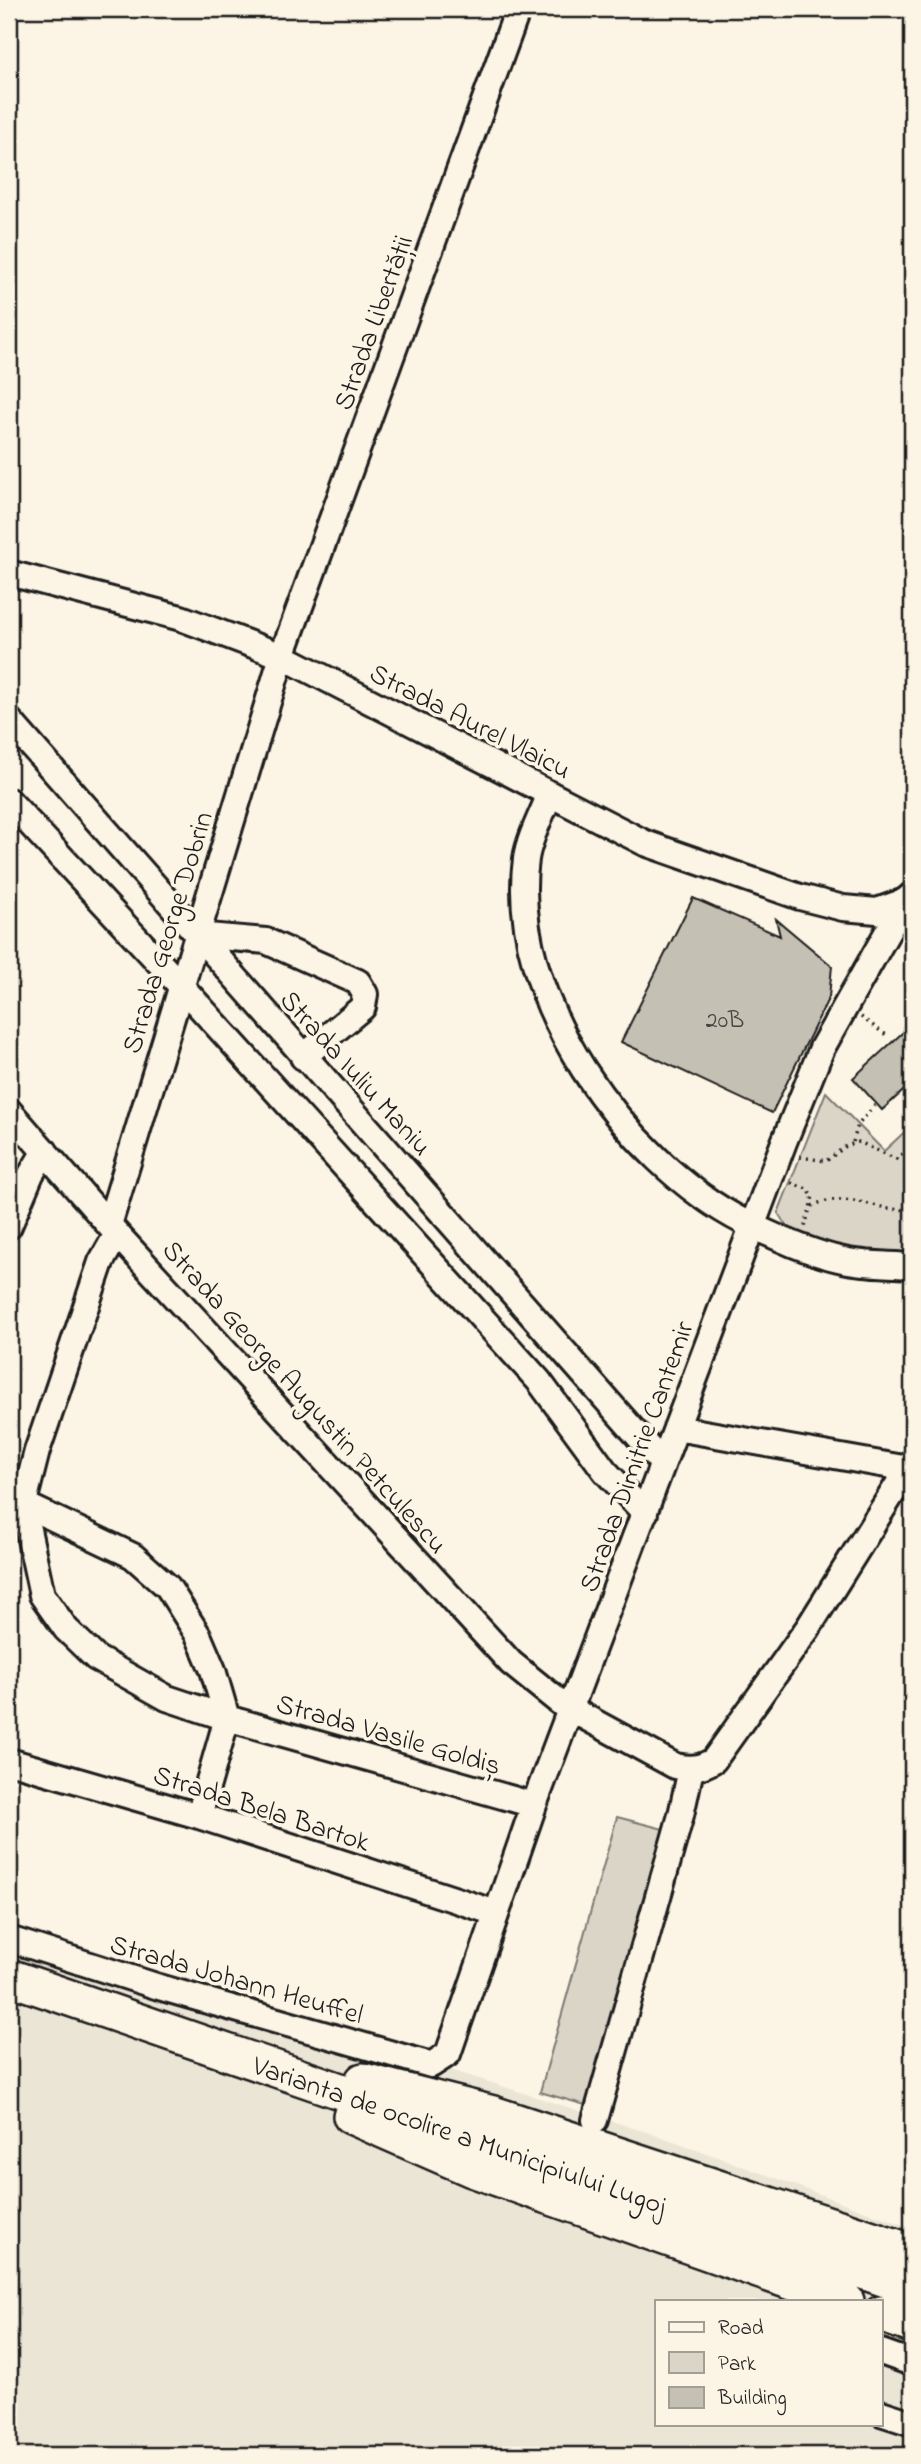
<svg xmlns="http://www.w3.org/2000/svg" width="921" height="2464" font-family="'Indie Flower',sans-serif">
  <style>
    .built { fill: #ebe5d6; fill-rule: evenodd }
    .green { fill: #dbd5c8; stroke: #7c7872; stroke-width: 2 }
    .building { fill: #c4c0b3; stroke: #1c1c1c; stroke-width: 2 }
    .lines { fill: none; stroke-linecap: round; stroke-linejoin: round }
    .minor-casing { stroke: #1c1c1c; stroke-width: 30 }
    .highway-casing { stroke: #1c1c1c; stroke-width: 40 }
    .path { stroke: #1c1c1c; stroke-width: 3.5; stroke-dasharray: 2 5; stroke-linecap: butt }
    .minor { stroke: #fcf5e5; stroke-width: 24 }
    .highway { stroke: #fcf5e5; stroke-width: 35 }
    .labels { text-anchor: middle; stroke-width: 7; stroke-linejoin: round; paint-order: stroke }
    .number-label { font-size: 24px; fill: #464542 }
    .street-label { font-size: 28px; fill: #1c1c1c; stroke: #fcf5e5 }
  </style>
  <rect width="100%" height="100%" fill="#fcf5e5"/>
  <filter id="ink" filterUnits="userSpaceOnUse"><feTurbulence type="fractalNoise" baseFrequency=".0143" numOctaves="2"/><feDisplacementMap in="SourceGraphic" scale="14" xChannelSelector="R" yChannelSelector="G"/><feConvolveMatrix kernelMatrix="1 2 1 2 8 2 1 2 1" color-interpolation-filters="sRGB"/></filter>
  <g filter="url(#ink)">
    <!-- built -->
    <path class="built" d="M9,1944l442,126 217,69 244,89v227h-903zM657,2301h224v123h-224z"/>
    <!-- green -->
    <path class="green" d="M826,1092l58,59 28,-26v129l-69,-6 -55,-19 -10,-16z
      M617,1817l54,14 -75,277 -56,-16z"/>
    <!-- building -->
    <path class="building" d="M693,898l87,38 -4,-17 56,47 -3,31 -57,116 -151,-71z
      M912,1024v59l-30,27 -29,-32z"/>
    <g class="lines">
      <!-- minor casing -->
      <g class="minor-casing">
        <path id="minor" d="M9,573l172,45 101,38 363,187 155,54 43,11 34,3 28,-10
          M9,720l653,743
          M550,794c-8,20 -21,44 -24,65 -19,137 100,303 218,363 31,15 66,31 99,38 22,5 47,4 69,6
          M9,801l172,185 358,395 66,90 40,42
          M196,935l70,6 92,41 7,12 -2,13 -60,50
          M9,1111l108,123 394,429 52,42 112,61c15,3 25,3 39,-6l94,-132 104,-166
          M109,1225l173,-569 236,-647
          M9,1226l22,-52 14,-23
          M117,1234l-16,28 -64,189 -14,55 19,89 24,34 30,29 71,40 60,20 307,87
          M676,1428l233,41
          M13,1499l120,57 35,31 30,48 15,35 14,48 -28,98
          M9,1761l190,55 297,97
          M9,1939l150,48 272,78 17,-11 86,-249 250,-663 38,-94 83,-147 7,-6
          M595,2120l86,-305 10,-46
          M881,2352l31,11
          M881,2413l31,10"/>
      </g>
      <!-- highway casing -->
      <g class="highway-casing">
        <path id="highway" d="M9,1977l903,311
          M363,2081l130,33 419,138
          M351,2116l121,53 374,132
          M881,2314l31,11"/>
      </g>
      <!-- path -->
      <path class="path" d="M861,1017l28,20
        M853,1142l5,-17 17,-20
        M800,1157l26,4 20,-15 13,-4 37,17 16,-15
        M791,1183l16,6 6,7 -8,31
        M812,1206c37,-19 83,14 100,0"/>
      <!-- minor -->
      <use href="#minor" class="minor"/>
      <!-- highway -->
      <use href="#highway" class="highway"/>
    </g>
  </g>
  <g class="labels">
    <!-- number labels -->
    <g class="number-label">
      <text x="725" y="1027">20B</text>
    </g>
    <!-- street labels -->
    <g class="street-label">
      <text transform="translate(372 322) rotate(-70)" y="10">Strada Libertății</text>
      <text transform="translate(471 720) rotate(27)" y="10">Strada Aurel Vlaicu</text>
      <text transform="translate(166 932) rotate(-73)" y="10">Strada George Dobrin</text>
      <text transform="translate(357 1072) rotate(48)" y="10">Strada Iuliu Maniu</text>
      <text transform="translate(306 1396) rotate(48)" y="10">Strada George Augustin Petculescu</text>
      <text transform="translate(635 1456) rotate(-70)" y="10">Strada Dimitrie Cantemir</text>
      <text transform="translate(389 1733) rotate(16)" y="10">Strada Vasile Goldiș</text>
      <text transform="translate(262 1807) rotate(18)" y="10">Strada Bela Bartok</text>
      <text transform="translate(237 1978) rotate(16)" y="10">Strada Johann Heuffel</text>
      <text transform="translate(460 2134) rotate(19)" y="10">Varianta de ocolire a Municipiului Lugoj</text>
    </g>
  </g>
  <!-- margin -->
  <rect width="921" height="2464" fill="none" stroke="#fcf5e5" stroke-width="35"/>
  <rect x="18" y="18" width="886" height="2429" fill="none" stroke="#1c1c1c" stroke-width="2.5" filter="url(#ink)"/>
  <!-- legend -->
  <rect x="655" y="2300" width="228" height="126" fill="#fcf5e5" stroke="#a29e95" stroke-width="2"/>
  <rect x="669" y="2322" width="35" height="10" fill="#fcf5e5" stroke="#a29e95" stroke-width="2"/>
  <text x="718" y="2334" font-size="21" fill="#1c1c1c">Road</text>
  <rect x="669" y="2352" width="35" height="21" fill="#dbd5c8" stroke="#a29e95" stroke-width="2"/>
  <text x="718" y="2370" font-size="21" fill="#1c1c1c">Park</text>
  <rect x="669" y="2387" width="35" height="21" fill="#c4c0b3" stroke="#a29e95" stroke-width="2"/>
  <text x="718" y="2404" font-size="21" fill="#1c1c1c">Building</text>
</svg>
